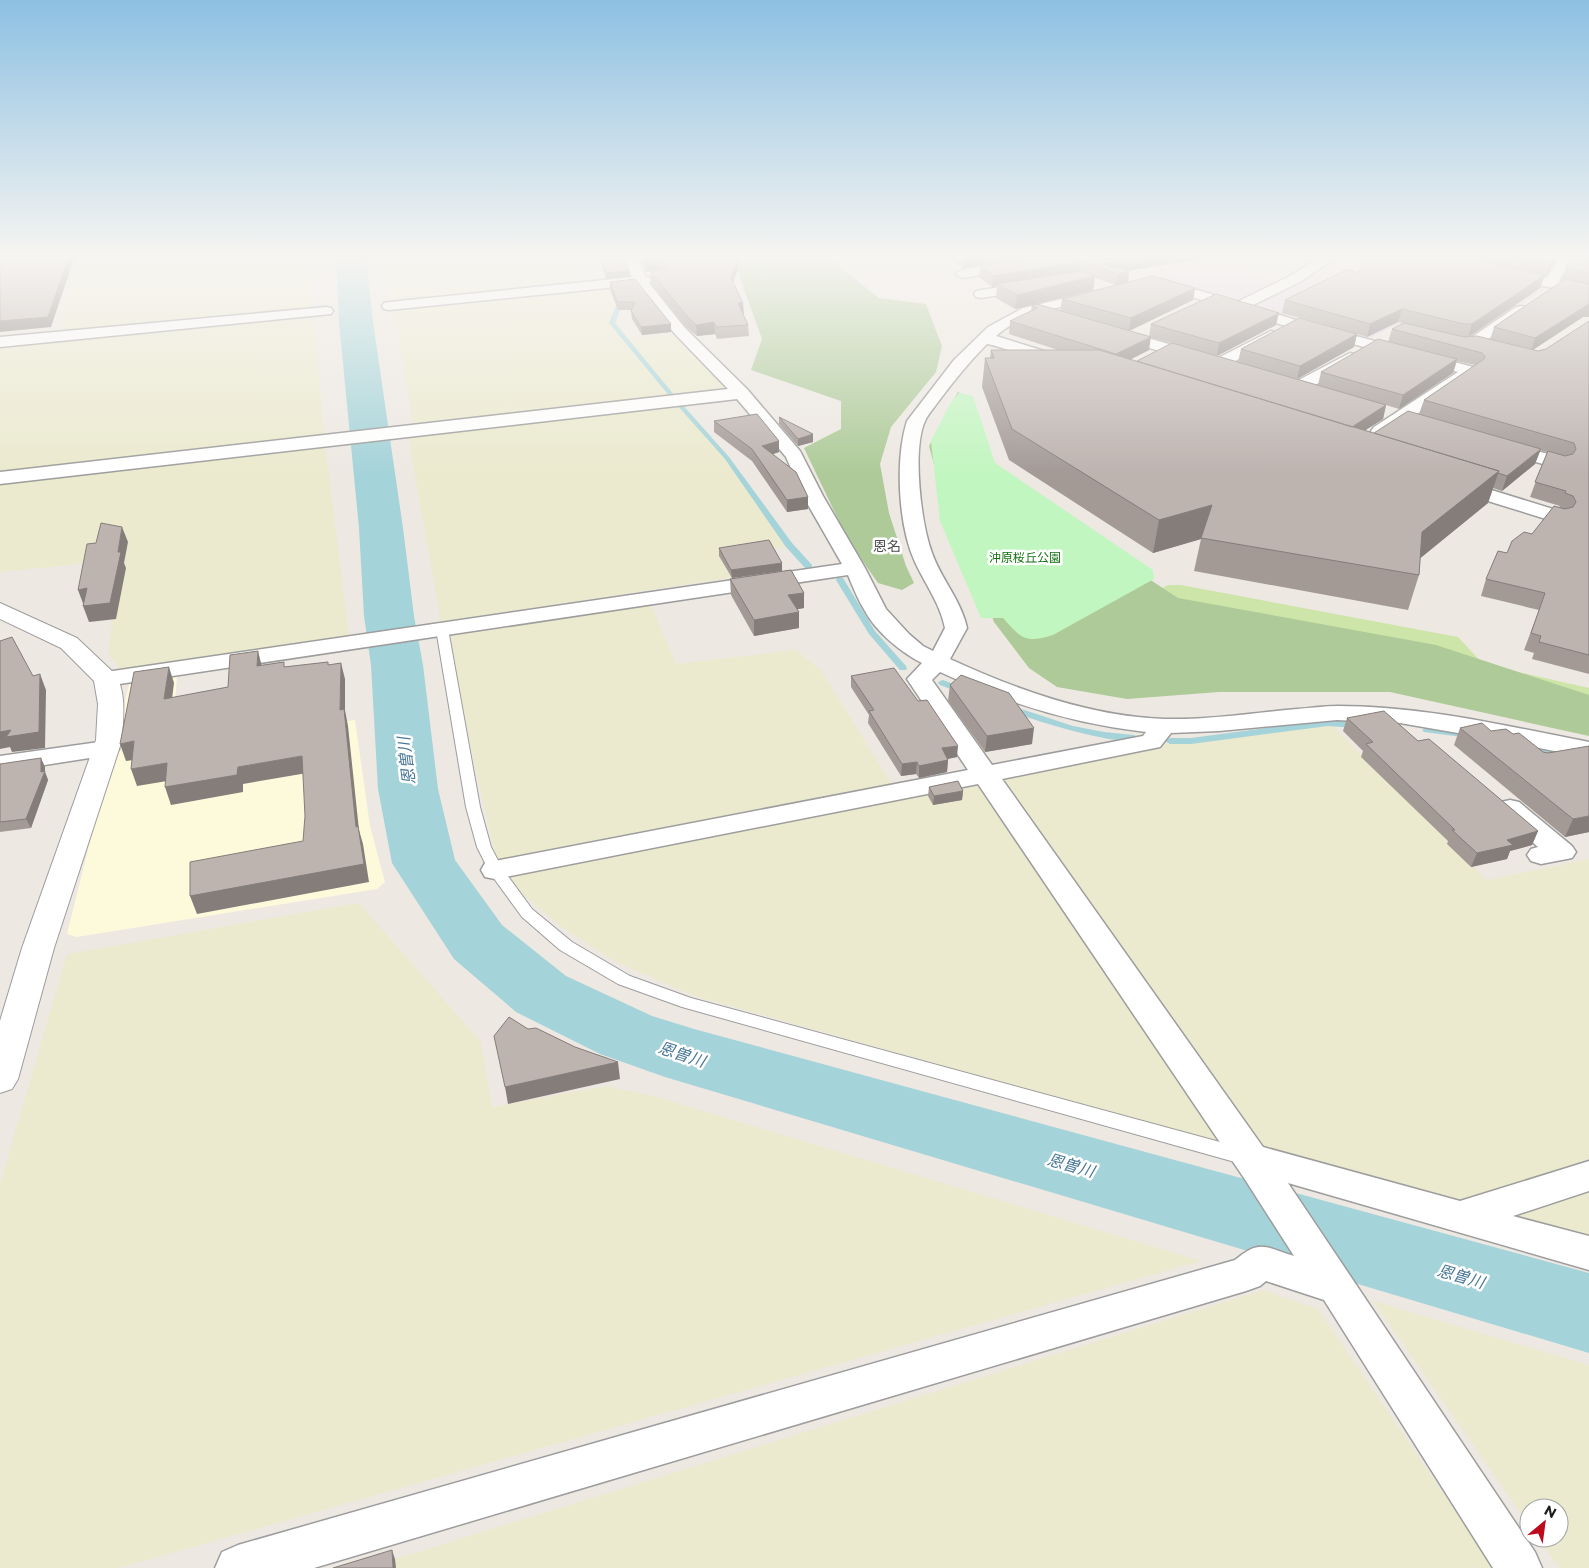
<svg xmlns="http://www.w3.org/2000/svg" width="1589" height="1568" font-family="Montserrat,'Noto Sans JP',sans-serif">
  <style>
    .industrial { fill: #e6d4e4 }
    .education { fill: #fdf9db }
    .farmland { fill: #ebeace }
    .grass { fill: #cee5a9 }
    .forest { fill: #adca98 }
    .park { fill: #c2f6c0 }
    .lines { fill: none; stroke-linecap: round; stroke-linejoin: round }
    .stream { fill: #a4d3d9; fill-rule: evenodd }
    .river { fill: #a4d3d9; fill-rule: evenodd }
    .service-casing { stroke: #9d9d9d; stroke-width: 2 }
    .minor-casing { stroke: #9d9d9d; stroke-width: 3 }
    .tertiary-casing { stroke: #9d9d9d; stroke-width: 2 }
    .service { fill: #fff; fill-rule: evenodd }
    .minor { fill: #fff; fill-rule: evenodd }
    .tertiary { fill: #fff; fill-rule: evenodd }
    .wall { fill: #a39a96; fill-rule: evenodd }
    .shaded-wall { fill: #847d7a }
    .building { fill: #bdb3af; stroke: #847d7a }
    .labels { text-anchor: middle; stroke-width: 5; stroke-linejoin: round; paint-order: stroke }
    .far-park-label { font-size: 12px; fill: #147311; stroke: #fff }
    .far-neighbourhood-label { font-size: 14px; fill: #4f4f4f; stroke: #fff }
    .water-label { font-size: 16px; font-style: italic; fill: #487897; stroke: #fff }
  </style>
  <rect width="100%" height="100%" fill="#ede8e2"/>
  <!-- industrial -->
  <path class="industrial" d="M1154,256h51l72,27 24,-17 -30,-10h318v34l-39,-4 -84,55h-9l-62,-15 -25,12h-10l-133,-36 -86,-28 34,-11z"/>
  <!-- education -->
  <path class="education" d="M177,676l-5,69 183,-25 15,106 15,56 -8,7 -300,48 -10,-3 62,-249 8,-4z"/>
  <!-- farmland -->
  <path class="farmland" d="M47,256h233v8l30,-3 2,46 -251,25 7,-47 -68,5z
    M384,256h234l3,9 -48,4 11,16 -192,18z
    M1210,256h45l-10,4 14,6 -6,6z
    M626,285l-16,38 12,16 53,-5 62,57 -324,36 -18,-121z
    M314,314l10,121 -324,38v-129z
    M678,404l47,54 63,88 -65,11 12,20 -294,45 -33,-187z
    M325,444l24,194 -228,31 -13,-15 12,-94 -120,12v-89z
    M651,605l25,59 120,-14 25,20 78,126 233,-49 201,-21 154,154 102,-21v387l-895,-250 -78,-34 -53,-34 -56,-47 -12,-27 -50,-221z
    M359,903l122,139 11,65 114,-21 48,10 547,165 -1082,307h-119v-384l67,-230z
    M1263,1290l55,19 176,259h-1098l-1,-9z
    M1373,1301l216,64v203h-30l-21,-30h21v-30h-30v17z"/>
  <!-- grass -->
  <path class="grass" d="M1168,585h13l277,52 25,27 106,24v37l-490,-104z"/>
  <!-- forest -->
  <path class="forest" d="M732,256h101l4,9 42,33 47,6 16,42 -6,26 -45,55 -11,37 9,49 17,53 8,17 -12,7 -24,-7 -30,-43 -44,-92 37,-19v-28l-90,-31 11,-31z
    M958,392l16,8 14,58 132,102 58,38 258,47 153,50v41l-199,-44h-171l-92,7 -70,-12 -28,-19 -35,-46 -14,-37 -23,-37 -28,-102z"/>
  <!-- park -->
  <path class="park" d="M959,393l14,3 22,67 158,107 1,9 -101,56c-28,9 -32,3 -50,-17h-22l-41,-97 -9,-80 20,-39z"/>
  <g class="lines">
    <!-- stream -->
    <path class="stream" d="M619,256h5l6,24 -5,-1z
      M620,296l5,1 -10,26 60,73v2h-4l-62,-75z
      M677,403h4l48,54 63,86 20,22v4h-6l-20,-22 -61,-88 -48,-54z
      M837,578h6l32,53 31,35 1,2 -1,2h-6l-31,-36 -33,-54z
      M943,680l21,8 2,2 -5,3 -21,-8 -2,-2 2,-2z
      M1012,706l61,20 31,6 30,3 5,3c-14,12 -111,-20 -130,-27l-2,-2 2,-2z
      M1328,720l30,2 5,3 -5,3 -30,-2 -137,18h-21l-5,-3 5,-3h21z
      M1427,727l43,5 5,3 -5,3 -46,-6 -2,-2z
      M1529,744l60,14v6l-63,-15 -2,-2z"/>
    <!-- river -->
    <path class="river" d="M336,256h30l7,66 30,206 11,88 9,49 15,124 17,71 47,65 64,51 86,40 42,13 895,244v80l-924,-276 -65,-23 -84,-42 -62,-53 -62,-96 -14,-74 -7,-124 -7,-49 -5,-88 -20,-206z"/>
    <!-- service casing -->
    <g class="service-casing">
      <path id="service" d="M442,625l6,4 32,178 11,40 11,21 30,41 40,33 58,34 61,22 551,150 7,3 2,5 -2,5 -7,3 -560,-157 -64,-23 -58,-34 -38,-33 -32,-44 -13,-26 -11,-40 -30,-178z"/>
    </g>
    <!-- minor casing -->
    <g class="minor-casing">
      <path id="minor" d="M1054,256h30l-7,4 -115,18 -7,-4 7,-4z
        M1322,256h16l-38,26 -49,24 48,15 178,47 2,3 -2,3 -91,61 -6,1 -6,-1 -3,-4 3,-4 84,-55 -169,-45 -133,-41 -2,-3 7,-4 76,23 53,-26z
        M1560,256h13l-14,25 30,7v8l-87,-19 -2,-3 7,-4 40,8z
        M644,276l5,1 2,3 -2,3 36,45 62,61 53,62 23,45 42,72 21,41 23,25 14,12 10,5 12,-23c-5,-25 -20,-44 -30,-66 -17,-37 -20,-103 -8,-141l47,-61 34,-33 35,-19 73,-17 5,1 2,3 -2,3c-37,9 -75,12 -105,38l71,22 2,3 -2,3c-15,4 -61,-17 -80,-20 -18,18 -34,38 -49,58 -4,6 -10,12 -13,19 -13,29 -4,102 7,132 9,26 29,47 35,75l-17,31c67,31 140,57 214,60 44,1 89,-6 133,-10 13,-1 27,-3 41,-3 84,0 169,20 251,36v16l-85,-17 -104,-18 -63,-3 -118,11 -48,2 -11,14 -158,32 261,368 197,54 129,-40v30l-76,25 76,20v34l-301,-87 247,369 7,16h-49l-169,-268 -58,-19 -6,5 -14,5 -932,277h-99l7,-16 16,-7 997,-285c25,-21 30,-13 59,-4l-48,-75 -268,-397 -483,95 -10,-2 -4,-7 4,-7 10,-2 473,-91 -61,-91 15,-16c-20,-10 -46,-31 -57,-52 -7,-11 -12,-24 -17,-36l-742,111 -8,-2 -4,-5 4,-5 8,-2 736,-108 -39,-68 -17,-39 -49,-58 -737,85v-12l728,-83 -53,-55 -39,-49 -247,25 -5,-1 -2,-3 2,-3 5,-1zM940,672c66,31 133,52 206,60l-3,4 -151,29 -60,-85z
        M1032,282l5,1 2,3 -2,3 -56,9 -5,-1 -2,-3 2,-3 5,-1z
        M1521,306l5,1 2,3 -2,3 -48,33 -18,3 -17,-5 -3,-3 3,-3c8,-2 17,1 26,1l47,-32z
        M326,307l5,1 2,3 -2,3 -331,33v-10z
        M1117,329l86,25 2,3 -2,3 -6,2 -85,-25 -3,-3 3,-3z
        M1271,331l5,2 3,3 -3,3 -52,28h-12l-2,-3 2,-3z
        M1350,353l6,2 2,3 -2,3 -51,30h-12l-2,-4 2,-4z
        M1504,442l63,17 2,4 -2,4 -7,2 -62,-18 -3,-4 3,-4z
        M1456,479l110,34 3,4 -3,4 -7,2 -110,-34 -2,-4 2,-4z
        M106,741l9,3 4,5 -4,5 -115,18v-16z
        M1510,800l9,2 53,44 4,6 -4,6 -31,6 -10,-3 -4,-6 4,-6 7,-2 -37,-33 -4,-6 4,-6z"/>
    </g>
    <!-- tertiary casing -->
    <g class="tertiary-casing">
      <path id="tertiary" d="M623,256h14l10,25 -2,3h-10z
        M0,603l77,35 38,36c12,18 8,45 7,66l-68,208 -36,131 -6,10 -12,4v-72l22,-73 74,-208 2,-36 -4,-23 -33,-33 -61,-29z"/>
    </g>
    <!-- service -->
    <use href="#service" class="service"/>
    <!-- minor -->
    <use href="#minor" class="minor"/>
    <!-- tertiary -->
    <use href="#tertiary" class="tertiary"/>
  </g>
  <!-- wall -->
  <path class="wall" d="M641,256h95l2,12 -5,14 10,32 5,11 1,11 -32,3 -2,-5 -18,2 -11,-9 -35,-44v-11l11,-2 -1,-1 -15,3 -4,-9z
    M943,256h101l-81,12z
    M1050,256h166l-89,15h2l-1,11 67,6 -2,12 -64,31 20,19 -18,9 6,2 35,-18 -23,-6 2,-13 125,1 -59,31 21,6 3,-13 82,-25 -41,-11 3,-13 74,-27 5,-17h194l-12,20h-2l-4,12 -71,49 21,3 4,-13 70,-47h-2l4,-13 23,-11v61h-6l-50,33 5,1 8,-2 43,-28v353l-57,-15 2,-6 -10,-3 15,-40 -58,-14 5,-17 21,-26 25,-19 28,-28 -30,-9 17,-45 -7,-2 -5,14 -33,27 -9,-3 -5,15 -68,55 -1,17 -11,35 -214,-39 7,-32 -48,14 -144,-93 -27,-73 3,-29h5l1,-8h67l-49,-16 1,-13 21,-10 1,-6 28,6 2,-12 54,-14 -21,-7 -2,12 -78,19 -19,-11 1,-12 -5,1 -13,-10 1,-11zM1398,322l5,1 -11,6 -4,13 -67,30 -3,13 -21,-6 57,-32 3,-13 10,3zM1457,361l18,4 -51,35 -5,14 -45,19 -9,-3 18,-11 3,-14 13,4 54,-36z
    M601,260l29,16 -24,3 -4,-13z
    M610,282l61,42v8l-29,3 -10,-16 -1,-8 1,-1h-14l-8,-20z
    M779,417l34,25 -15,4 -19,-22z
    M714,421l65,20v11l-6,2 35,55 -21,3 -35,-51 -38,-29z
    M719,548l63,23 -50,7 -13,-22z
    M730,579l74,14v15l-6,1 1,19 -45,8 -23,-41z
    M851,676l106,81 -9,2 -1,13 -28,6 -3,-4 -15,2 -33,-53 1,-8 -18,-28z
    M950,685l82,59 -47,8 -37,-51z
    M1347,718l71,23 120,90 -6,14 -22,6 -3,8 -36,8 -24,-23 1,-3 -87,-84 2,-6 -20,-20z
    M1460,728l31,3 98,101 -24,5 -111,-92z
    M0,764l45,3v5l3,8 -17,48 -31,4z
    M929,787l34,4 -1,9 -29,5 -5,-9z"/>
  <!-- shaded-wall -->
  <path class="shaded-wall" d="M69,256h6l-24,71 -51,5v-11z
    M975,256h69l-81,12 1,-11z
    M1154,256h62l-102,17 -12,-9z
    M1555,256h3l-12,20 4,-12z
    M737,257l1,11 -7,21v-11z
    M660,258l1,11 -15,3 -1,-10z
    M1081,262l-1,11 -83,11v2l-5,1 1,-11z
    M629,270l1,6 -24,3v-6z
    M1129,271l-1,11 -12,3 2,-11z
    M1545,275l-5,13 -72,49 4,-13z
    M1095,276l-2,14 -78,19 2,-14z
    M1195,288l-2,12 -64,31 2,-13z
    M738,303h5l1,11 -6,1z
    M1588,304h1v13h-6l-52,34 4,-13z
    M1402,309l-4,13 -31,15 3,-13z
    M1279,313l-3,12 -59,31 2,-13z
    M714,322l1,12 -18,2 -1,-11z
    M671,324v8l-29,3 -1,-8z
    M1357,334l-3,13 -57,32 3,-13z
    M1151,337l-2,13 -35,18 2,-14z
    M1457,359l-4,14 -54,36 4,-14z
    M1386,405l-3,14 -36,23 3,-14z
    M813,434v8l-15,4v-7z
    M779,441v11l-17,6v-12z
    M1541,449l-6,15 -33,27 5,-15z
    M1499,471l-11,32 -76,62 10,-33z
    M808,497v12l-21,3v-12z
    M1212,505l-11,34 -48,14 6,-33z
    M122,527l6,15 -4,21 2,5 -10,51 -27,3 -6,-16 35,-54z
    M782,563v8l-50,7 -1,-8z
    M87,588l-3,18 -6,-16z
    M804,593v15l-16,3v-16z
    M799,612v16l-45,8v-16z
    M258,651l4,16 -5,-1z
    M341,663l4,16v31l3,16 11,104 4,14 6,38 -172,32 -7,-18 166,-69 -16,-117z
    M169,667l5,16 -4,32 -6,-16z
    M40,674l6,16 -1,58 -33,4 -2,-5 -10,2v-17z
    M1034,728l-2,16 -47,8 2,-16z
    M134,741l7,18 -15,2 -6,-17z
    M958,746l-1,11 -16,3 1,-12z
    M302,756l5,17 -64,11v8l-72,13 -6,-18 73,-20z
    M41,758l4,9v5l3,8 -17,48 -5,-9 15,-47z
    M948,760l-1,12 -28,6v-12z
    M917,762l-1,12 -15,2 1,-12z
    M167,763l6,17 -36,6 -6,-17z
    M963,791l-1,9 -29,5 1,-9z
    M1589,816v16l-24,5 8,-18z
    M1538,831l-6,14 -22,6 -3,8 -36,8 6,-14 30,-13z
    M618,1062l2,17 -112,25 -3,-17z
    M392,1550l3,9 1,9h-3z"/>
  <!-- building -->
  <path class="building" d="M0,256h69l-21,61 -48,4z
    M642,256h94l1,1 -6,21 12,25h-5l10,22 -32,2 -2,-5 -18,3 -10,-10 -35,-43 15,-3 3,-5 -9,-6 -15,4z
    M962,256h13l-11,1z
    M1050,256h104l-52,8 27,7 -11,3 -37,-12 -88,14 -13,-10z
    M1364,256h91l90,19 -73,49h-8l-62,-15 -32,15 -85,-24 63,-31 11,4z
    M1511,256h44l-5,8z
    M1571,256h18v17l-23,-6z
    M624,258l5,12 -23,3 -5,-13z
    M1081,271l14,5 -78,19 -20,-11z
    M1152,276l43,12 -64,30 -69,-19z
    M635,279l36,45 -30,3 -10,-16 4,-9h-18l-7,-20z
    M1565,279l24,5v20l-54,34 -41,-11z
    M1216,294l63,19 -60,30 -68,-19z
    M1037,304l114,33 -35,17 -106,-33 27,-13 -5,-3z
    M1299,318l58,16 -57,32 -59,-17z
    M1589,321v334l-50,-13 2,-6 -10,-3 14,-40 -59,-14 12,-28 9,2 5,-12 12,-9 8,2 22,-28 11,3 8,-2 3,-5 -3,-6 -8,-3 1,-2 -31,-9 13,-31 17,5 8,-2 3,-5 -2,-6 -150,-43 60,-41 1,-3 -3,-3 -90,-24 12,-6 60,14 13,-1 61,15 8,-2z
    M1378,339l79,20 -54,36 -82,-23z
    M1172,343l214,62 -34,22 -215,-66z
    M991,350h108l400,121 -77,61 -3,43 -218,-37 11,-33 -53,15 -147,-91 -27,-71h9z
    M1408,411l133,38 -34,27 -9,-3 1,-2 -125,-38z
    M757,414l22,27 -17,5 34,26 12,25 -21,3 -35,-51 -38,-28z
    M779,417l34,17 -15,5z
    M101,523l21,4 -4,25h3l-11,51 -27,3 4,-18 -9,2 9,-46 9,-1z
    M769,540l13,23 -51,7 -12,-22z
    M791,570l13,23 -16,2 11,17 -45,8 -24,-41z
    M12,637l21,39 7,-2 -1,58 -33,5 5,-7 -11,2v-91z
    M258,651l-1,15 27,-4v5l44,-5v3l13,-2 -1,47 4,-1 12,118 2,-1 6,38 -174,32v-34l113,-21 2,-25 -3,-60 -64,11 -1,8 -72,12 2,-24 -36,6 3,-28 -14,3 14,-72 35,-5 -5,32 64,-12 2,-32z
    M894,668l24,33 9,-1 31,46 -16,2 6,12 -29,6 -2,-4 -15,2 -33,-53 5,-1 -23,-34z
    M961,675l48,18 25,35 -47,8 -37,-51z
    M1384,711l34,30 11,-2 109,92 -31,9 6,5 -36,8 -25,-23h3l-89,-86 7,-2 -26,-24z
    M1482,723l9,8 15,-2 7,5 6,-1 24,19 5,1 41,-7v70l-16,3 -113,-91z
    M41,758v14l4,-1 -19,48 -26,3v-58z
    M958,781l5,10 -29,5 -5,-9z
    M509,1017l19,12 8,-1 39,19 43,15 -113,25 -11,-51z
    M392,1550l1,18h-60z"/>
  <!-- sky -->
  <linearGradient id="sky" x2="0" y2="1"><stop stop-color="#8dc0e2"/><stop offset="0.54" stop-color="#f7f5f2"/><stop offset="1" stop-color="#f7f5f2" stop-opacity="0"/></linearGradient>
  <rect width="1589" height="475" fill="url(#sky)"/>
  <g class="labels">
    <!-- far-park labels -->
    <g class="far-park-label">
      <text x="1025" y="562">沖原桜丘公園</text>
    </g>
    <!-- far-neighbourhood labels -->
    <g class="far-neighbourhood-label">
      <text x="887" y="551">恩名</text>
    </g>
    <!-- water labels -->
    <g class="water-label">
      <text transform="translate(406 761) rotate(-97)" y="6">恩曽川</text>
      <text transform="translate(682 1054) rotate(18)" y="6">恩曽川</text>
      <text transform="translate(1071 1165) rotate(16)" y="6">恩曽川</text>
      <text transform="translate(1461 1276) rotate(16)" y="6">恩曽川</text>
    </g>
  </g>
  <!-- north arrow -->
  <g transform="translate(1544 1523) rotate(29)"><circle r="24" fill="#ffffff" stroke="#a4a4a4"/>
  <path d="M0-4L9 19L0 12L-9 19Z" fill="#be0a1f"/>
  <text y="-8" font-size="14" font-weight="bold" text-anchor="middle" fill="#1c1c1c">N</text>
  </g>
</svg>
